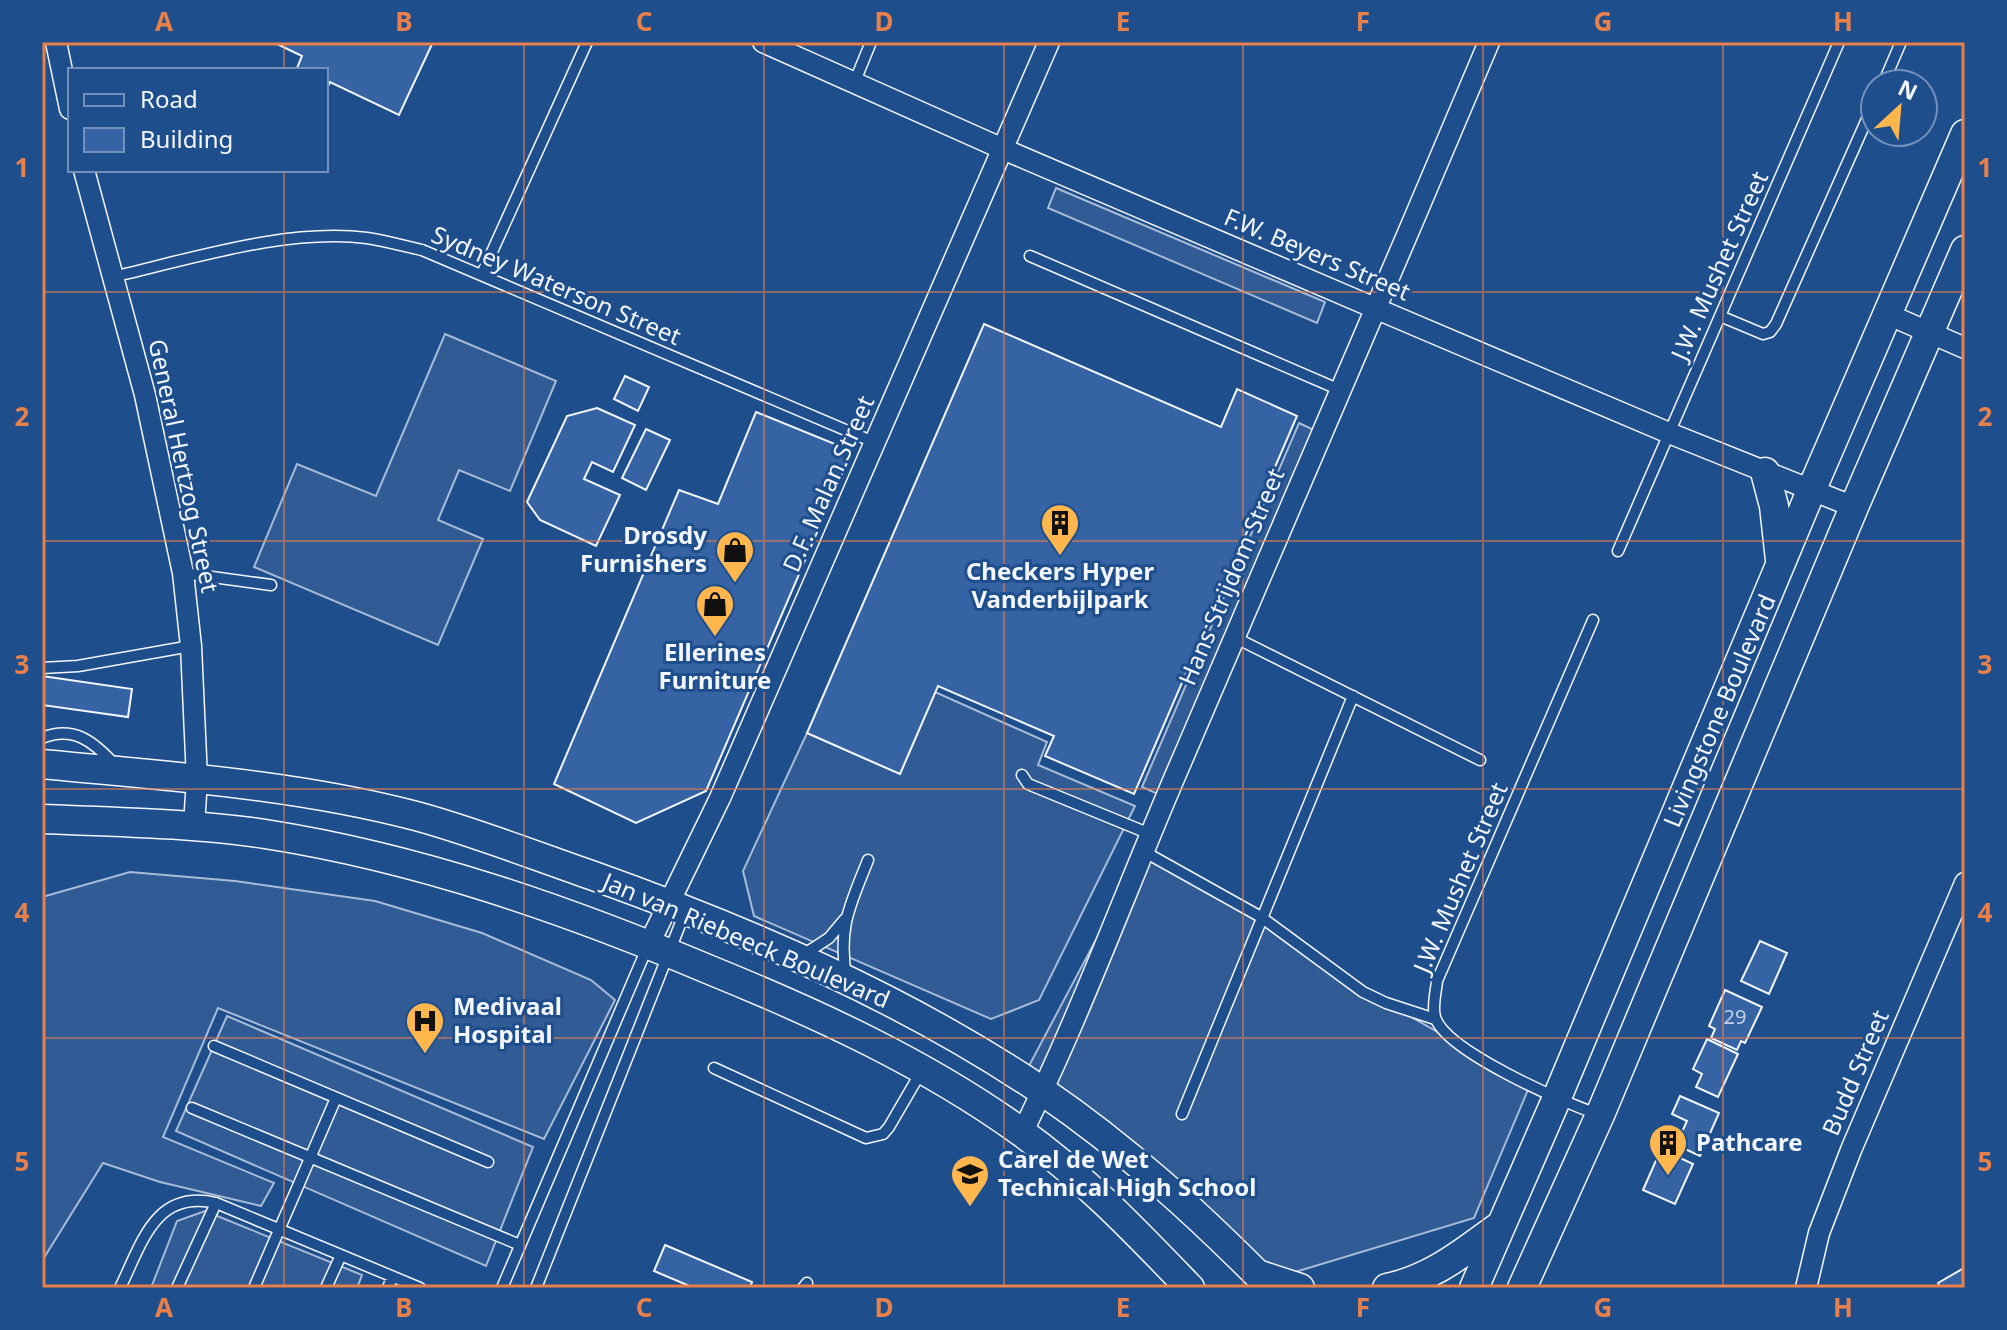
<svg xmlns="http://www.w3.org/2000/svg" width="2007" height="1330" font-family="'Noto Sans',sans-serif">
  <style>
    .built { fill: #305b95; stroke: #a8bbd7; stroke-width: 2 }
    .building { fill: #3563a3; stroke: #f2f6ff; stroke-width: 2 }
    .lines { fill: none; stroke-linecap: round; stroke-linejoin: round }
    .lane-casing { stroke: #f2f6ff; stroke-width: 13 }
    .street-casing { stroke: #f2f6ff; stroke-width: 23 }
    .secondary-casing { stroke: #f2f6ff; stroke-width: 31 }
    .lane { stroke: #1f4e8c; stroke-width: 10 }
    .street { stroke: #1f4e8c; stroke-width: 20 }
    .secondary { stroke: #1f4e8c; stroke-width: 28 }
    .grid { fill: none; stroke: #ea8049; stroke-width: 2; stroke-opacity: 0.55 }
    .labels { text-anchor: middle; stroke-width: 6; stroke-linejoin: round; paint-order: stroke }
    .number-label { font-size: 20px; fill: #c3d1e8 }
    .street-label { font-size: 24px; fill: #f2f6ff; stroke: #1f4e8c }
    .poi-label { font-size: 24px; font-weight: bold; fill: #f2f6ff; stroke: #1f4e8c; text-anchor: start }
    .neatline { fill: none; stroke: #ea8049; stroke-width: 3 }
    .grid-label { font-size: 26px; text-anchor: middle; font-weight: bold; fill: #ea8049 }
  </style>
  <rect width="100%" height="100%" fill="#1f4e8c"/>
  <!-- built -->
  <path class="built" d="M1056,188l269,114 -8,21 -269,-115z
    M445,334l111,47 -46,110 -51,-21 -21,50 45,19 -45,106 -184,-78 43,-103 79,32z
    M1299,423l17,8 -156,364 -18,-8z
    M935,692l112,50 -9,23 97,41 -96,194 -48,19 -237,-103 -11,-45 64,-138 93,41z
    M1143,851l118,66 84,62 185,106 -56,133 -202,61 -250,-200z
    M130,872l105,9 140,20 107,32 109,47 24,20 -71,139 -326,-131 -55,129 111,46 -13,23 -101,-24 -57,-19 -61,98v-364z
    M227,1016l306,131 -47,119 -310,-135z
    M205,1211l157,64 -5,13h-206l26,-67z"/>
  <!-- building -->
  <path class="building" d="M273,42h160l-34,73 -69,-33 -4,8v-20l-29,-2 5,-12z
    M984,324l237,103 16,-38 60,27 -163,378 -89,-38 9,-20 -116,-50 -38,88 -93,-41z
    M625,376l24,11 -11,24 -24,-12z
    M597,408l38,17 -22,47 -21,-10 -8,17 36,16 -24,51 -56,-26 -13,-18 40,-86z
    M756,412l96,39 -146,340 -70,32 -82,-39 125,-294 39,14z
    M646,429l24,11 -24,50 -24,-12z
    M42,676l90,13 -4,28 -86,-12z
    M1760,941l27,12 -18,41 -28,-13z
    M1725,990l37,17 -17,36 -4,-2 -4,9 -26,-12 4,-9 -6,-3z
    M1707,1039l31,15 -20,43 -22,-10 6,-13 -9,-5z
    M1680,1096l39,17 -19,43 -24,-11 11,-24 -15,-7z
    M1661,1149l32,15 -18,40 -32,-14z
    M665,1245l87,37 -2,6h-56l-40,-17z
    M1964,1268l1,20h-24l-3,-5z"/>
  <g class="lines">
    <!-- lane casing -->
    <g class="lane-casing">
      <path id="lane" d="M855,81l16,-39
        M1883,84l18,-42
        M1030,256l310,134
        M482,274l105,-232
        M112,277c79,-18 174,-49 255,-39 19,3 37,8 55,12l454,193
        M1720,316l43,18 7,-2 6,-8 99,-223
        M1618,551l221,-509
        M183,573l88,12
        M1593,620l-156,361c-1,11 -5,25 -2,36 10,34 128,85 162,97
        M1234,637l246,123
        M42,668l36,-2 113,-20
        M42,738c32,-13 52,4 73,27
        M1022,775l6,9 122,50
        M1143,851l118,66 102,75 23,11 49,16
        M803,955l26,-17 16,-19
        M846,977c-8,-51 4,-71 22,-117
        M214,1046l274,116
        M714,1068l152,70 17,-4 6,-7 32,-55
        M192,1108l328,137
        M1182,1114l171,-418
        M120,1288c22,-45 35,-99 96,-85l204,85
        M177,1288l39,-85
        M254,1288l82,-190
        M326,1288l15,-33
        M388,1288l4,-11
        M502,1288l145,-340
        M536,1288l149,-376
        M803,1288l4,-5"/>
    </g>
    <!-- street casing -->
    <g class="street-casing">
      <path id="street" d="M56,42l14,67
        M763,42l240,107 374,160 292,124 185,74
        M84,170l61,225 38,178 8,73 6,133 -3,47
        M1887,314l78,34
        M649,944l71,-146 329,-756
        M1022,1133c60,-121 106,-249 160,-373 102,-239 206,-478 307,-718
        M1806,1288l13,-55 32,-83 114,-267"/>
    </g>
    <!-- secondary casing -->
    <g class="secondary-casing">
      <path id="secondary" d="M1765,472l9,34 6,54
        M42,764c124,12 252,20 374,52 59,16 117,39 175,59 157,56 313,123 451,216 84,57 158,125 229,197
        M42,819c74,3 150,4 223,15 154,24 302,76 445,136 108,44 217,94 311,162 63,45 116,101 169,156
        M1257,1274l43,14
        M1387,1288c45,-9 78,-37 114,-63
        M1474,1288l82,-188 255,-609 154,-357
        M1522,1288l78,-173 254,-608 111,-257"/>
    </g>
    <!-- lane -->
    <use href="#lane" class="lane"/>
    <!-- street -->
    <use href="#street" class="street"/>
    <!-- secondary -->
    <use href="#secondary" class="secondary"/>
  </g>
  <!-- grid -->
  <path class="grid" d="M284,42v28M524,42v1246M764,42v1246M1004,42v1246M1243,42v1246M1483,42v1246M1723,42v1246M284,170v1118M42,292h1923M42,541h1923M42,789h1923M42,1038h1923"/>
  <!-- icons -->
  <defs>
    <g id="building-pin" transform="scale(2)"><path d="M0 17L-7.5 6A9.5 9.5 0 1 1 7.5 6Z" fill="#ffb74d" stroke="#1f4e8c"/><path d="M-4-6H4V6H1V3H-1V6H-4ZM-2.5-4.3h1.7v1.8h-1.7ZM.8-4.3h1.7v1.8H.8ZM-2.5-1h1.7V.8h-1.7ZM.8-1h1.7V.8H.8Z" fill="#111"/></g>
    <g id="shop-pin" transform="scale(2)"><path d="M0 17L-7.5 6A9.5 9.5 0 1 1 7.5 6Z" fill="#ffb74d" stroke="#1f4e8c"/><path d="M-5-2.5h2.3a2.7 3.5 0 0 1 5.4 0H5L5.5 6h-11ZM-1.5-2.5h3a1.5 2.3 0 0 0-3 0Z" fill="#111"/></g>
    <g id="hospital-pin" transform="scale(2)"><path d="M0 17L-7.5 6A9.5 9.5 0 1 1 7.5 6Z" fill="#ffb74d" stroke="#1f4e8c"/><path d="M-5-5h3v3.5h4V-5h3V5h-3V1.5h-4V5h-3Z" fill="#111"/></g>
    <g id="school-pin" transform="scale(2)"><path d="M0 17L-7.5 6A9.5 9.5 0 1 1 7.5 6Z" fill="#ffb74d" stroke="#1f4e8c"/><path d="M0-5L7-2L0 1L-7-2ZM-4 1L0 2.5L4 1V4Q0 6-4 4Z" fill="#111"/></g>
  </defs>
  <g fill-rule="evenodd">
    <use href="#building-pin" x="1060" y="523"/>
    <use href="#shop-pin" x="735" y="550"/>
    <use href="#shop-pin" x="715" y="604"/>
    <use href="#hospital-pin" x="425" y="1021"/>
    <use href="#building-pin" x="1668" y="1143"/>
    <use href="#school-pin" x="970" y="1174"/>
  </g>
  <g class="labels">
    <!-- number labels -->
    <g class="number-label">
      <text x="1735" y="1024">29</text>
    </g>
    <!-- street labels -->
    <g class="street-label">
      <text transform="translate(1317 255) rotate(23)" y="8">F.W. Beyers Street</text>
      <text transform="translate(1720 266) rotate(-66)" y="8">J.W. Mushet Street</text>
      <text transform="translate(556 286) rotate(23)" y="8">Sydney Waterson Street</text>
      <text transform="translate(183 466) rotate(78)" y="8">General Hertzog Street</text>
      <text transform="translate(829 484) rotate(-66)" y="8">D.F. Malan Street</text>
      <text transform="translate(1232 577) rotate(-67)" y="8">Hans Strijdom Street</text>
      <text transform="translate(1720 711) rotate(-67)" y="8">Livingstone Boulevard</text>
      <text transform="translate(1461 878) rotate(-67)" y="8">J.W. Mushet Street</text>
      <text transform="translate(746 941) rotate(23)" y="8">Jan van Riebeeck Boulevard</text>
      <text transform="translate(1856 1073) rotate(-67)" y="8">Budd Street</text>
    </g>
    <!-- poi labels -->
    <g class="poi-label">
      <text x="707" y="544" text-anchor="end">Drosdy<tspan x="707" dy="28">Furnishers</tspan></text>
      <text x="1060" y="580" text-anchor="middle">Checkers Hyper<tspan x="1060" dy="28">Vanderbijlpark</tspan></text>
      <text x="715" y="661" text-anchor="middle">Ellerines<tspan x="715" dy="28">Furniture</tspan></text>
      <text x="453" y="1015">Medivaal<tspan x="453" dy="28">Hospital</tspan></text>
      <text x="1696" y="1151">Pathcare</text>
      <text x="998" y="1168">Carel de Wet<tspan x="998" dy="28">Technical High School</tspan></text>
    </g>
  </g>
  <!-- border -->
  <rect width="2007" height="1330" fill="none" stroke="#1f4e8c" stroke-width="88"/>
  <!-- legend -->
  <rect x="68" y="68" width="260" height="104" fill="#1f4e8c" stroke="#7391ba" stroke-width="2"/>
  <rect x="84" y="94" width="40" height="12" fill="#1f4e8c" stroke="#7391ba" stroke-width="2"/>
  <text x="140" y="108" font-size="24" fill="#f2f6ff">Road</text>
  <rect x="84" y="128" width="40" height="24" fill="#3563a3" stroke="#7391ba" stroke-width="2"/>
  <text x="140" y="148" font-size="24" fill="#f2f6ff">Building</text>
  <!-- north arrow -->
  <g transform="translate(1899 108) rotate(26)"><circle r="38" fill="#1f4e8c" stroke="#7391ba" stroke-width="2"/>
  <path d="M0-6L14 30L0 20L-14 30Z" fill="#ffb74d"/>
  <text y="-12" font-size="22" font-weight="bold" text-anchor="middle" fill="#f2f6ff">N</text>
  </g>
  <rect x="44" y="44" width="1919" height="1242" class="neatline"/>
  <g class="grid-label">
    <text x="164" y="31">A</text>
    <text x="404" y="31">B</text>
    <text x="644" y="31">C</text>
    <text x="884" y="31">D</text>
    <text x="1123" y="31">E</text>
    <text x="1363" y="31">F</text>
    <text x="1603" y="31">G</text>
    <text x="1843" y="31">H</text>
    <text x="22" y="177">1</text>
    <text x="1985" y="177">1</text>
    <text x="22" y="426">2</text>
    <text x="1985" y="426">2</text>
    <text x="22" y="674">3</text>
    <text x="1985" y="674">3</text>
    <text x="22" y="922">4</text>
    <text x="1985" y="922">4</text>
    <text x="22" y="1171">5</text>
    <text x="1985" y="1171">5</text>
    <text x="164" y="1317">A</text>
    <text x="404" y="1317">B</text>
    <text x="644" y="1317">C</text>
    <text x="884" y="1317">D</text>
    <text x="1123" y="1317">E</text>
    <text x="1363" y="1317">F</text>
    <text x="1603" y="1317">G</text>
    <text x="1843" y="1317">H</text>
  </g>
</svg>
